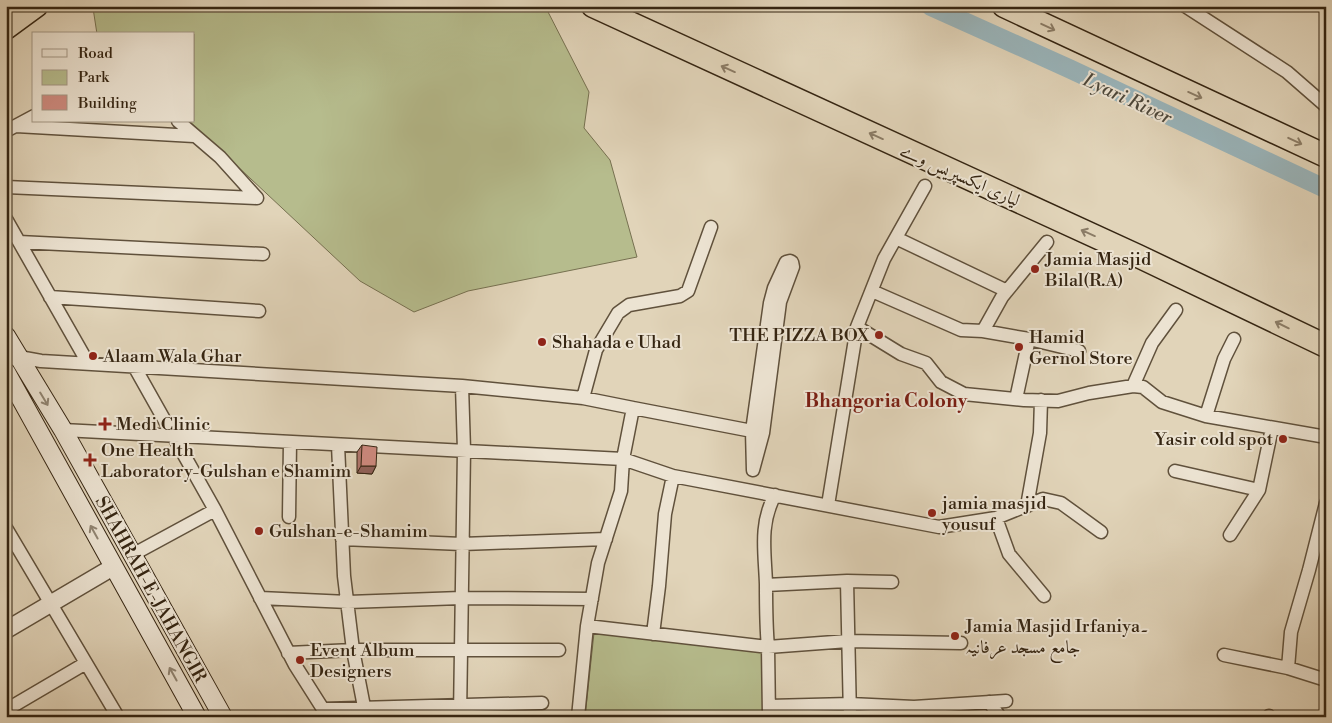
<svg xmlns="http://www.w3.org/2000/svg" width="1332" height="723" font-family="'Libre Bodoni',Amiri,serif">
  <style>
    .green { fill: #b6bc8d; stroke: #767050 }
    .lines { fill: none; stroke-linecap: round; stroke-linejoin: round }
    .river { stroke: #9ab5bb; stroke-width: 19 }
    .minor-casing { stroke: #60513c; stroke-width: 15 }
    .tertiary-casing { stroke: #60513c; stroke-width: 19 }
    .secondary-casing { stroke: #352512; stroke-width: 20 }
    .motorway-casing { stroke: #352512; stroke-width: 25 }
    .minor { stroke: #ece3d2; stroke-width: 12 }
    .tertiary { stroke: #ece3d2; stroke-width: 16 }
    .secondary { stroke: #ece3d2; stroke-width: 18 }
    .motorway { stroke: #e1d4b9; stroke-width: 22 }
    .wall { fill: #b1776d; stroke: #352512 }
    .shaded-wall { fill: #906159; stroke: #352512 }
    .building { fill: #ce8a7f; stroke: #352512 }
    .oneway { stroke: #8b7c66 }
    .oneway2 { stroke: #908472 }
    .poi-dot { fill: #8f2418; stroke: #ece3d2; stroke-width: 2 }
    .labels { text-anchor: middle; stroke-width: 4; stroke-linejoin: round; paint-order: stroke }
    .street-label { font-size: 18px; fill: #352512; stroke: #ece3d2 }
    .poi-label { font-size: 18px; fill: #352512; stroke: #ece3d2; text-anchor: start }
    .water-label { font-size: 19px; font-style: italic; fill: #4e493c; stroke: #ece3d2 }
    .neighbourhood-label { font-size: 19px; font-weight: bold; fill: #7a1f14; stroke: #ece3d2 }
  </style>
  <rect width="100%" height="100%" fill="#e1d4b9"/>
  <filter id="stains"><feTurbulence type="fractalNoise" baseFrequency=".004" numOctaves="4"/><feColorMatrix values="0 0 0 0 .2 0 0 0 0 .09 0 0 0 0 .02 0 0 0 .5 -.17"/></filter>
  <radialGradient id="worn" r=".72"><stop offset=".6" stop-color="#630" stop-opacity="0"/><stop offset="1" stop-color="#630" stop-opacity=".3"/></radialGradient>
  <!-- green -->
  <path class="green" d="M99,6h446l44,86 -5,36 26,32 27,97 -169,34 -54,21 -54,-31 -171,-160h5v-87h-97l-4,-26z
    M594,633l172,18 -1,66h-180z"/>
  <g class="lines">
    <!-- river -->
    <path class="river" d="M930,6l140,63 256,120"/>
    <!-- minor casing -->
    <g class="minor-casing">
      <path id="minor" d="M1185,6l102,66 39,34
        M178,121l42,36 37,41
        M16,126l178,10
        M6,131l28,-15
        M6,187l251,11
        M6,219l82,144
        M896,238l111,53
        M19,242l244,12
        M790,261l2,1 1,5 -13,35 -17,131 -10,37 -1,-39 18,-128 4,-15 12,-26z
        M872,291l89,39 22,1 46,8 50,12
        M50,297l209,14
        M857,327l44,27 25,9 15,19 23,12 60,6 34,1 31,-8 44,-7 10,1 19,15 44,14 120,21
        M983,331l19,-34 45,-55
        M6,360l13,-3 22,4 421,25 121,12 50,10 -10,51 -2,32 -23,72 -11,63 -9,91
        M134,366l81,144 80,155 33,52
        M1133,386l19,-43 24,-33
        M583,398l13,-48 22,-37 11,-8 51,-9 8,-5 23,-64
        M1016,399l13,-60
        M633,408l119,23
        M1206,416l18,-57 10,-20
        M63,430l560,29 50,17 266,51 57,-9 47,-19 18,4 40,29
        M338,445l6,131 9,74 13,67
        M1175,471l84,19
        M775,495c-16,29 -10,58 -9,89 0,21 0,42 2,63l80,-6 113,2
        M828,505l29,-178 27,-68 41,-73
        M1027,506l13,-73 1,-33
        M289,517l1,-75
        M996,518l13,36 35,42
        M6,528l112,189
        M1230,535l29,-45 13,-62
        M342,539l120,5 144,-5
        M132,555l83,-45
        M847,581l3,136
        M766,585l81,-4 45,1
        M260,598l88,4 113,-4 131,1
        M587,626l181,21 1,70
        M653,634l6,-48 6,-72 8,-38
        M288,653l65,-3h206
        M1224,655l64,13 38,12
        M1288,668l3,-36 18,-62 17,-67
        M989,702l11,15
        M769,706l81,-2 64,3 92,-6
        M323,709l219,-6
        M6,710l80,-47
        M460,717l4,-267 -2,-64
        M1269,717v-1"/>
    </g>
    <!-- tertiary casing -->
    <g class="tertiary-casing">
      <path id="tertiary" d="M6,630l107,-63"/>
    </g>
    <!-- secondary casing -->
    <g class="secondary-casing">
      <path id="secondary" d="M6,336l57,94 160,287
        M6,372l191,345"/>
    </g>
    <!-- motorway casing -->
    <g class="motorway-casing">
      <path id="motorway" d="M593,6l545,250 188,90
        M1004,6l322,150
        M6,28l30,-22"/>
    </g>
    <!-- minor -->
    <use href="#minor" class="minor"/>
    <!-- tertiary -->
    <use href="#tertiary" class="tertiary"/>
    <!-- secondary -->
    <use href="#secondary" class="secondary"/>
    <!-- motorway -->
    <use href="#motorway" class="motorway"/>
  </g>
  <!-- wall -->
  <path class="wall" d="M362,445l14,21 -4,8 -15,-1v-21z"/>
  <!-- shaded-wall -->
  <path class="shaded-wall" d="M361,466h15l-4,8 -15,-1z"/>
  <!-- building -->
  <path class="building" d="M362,445l15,2 -1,19h-15z"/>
  <!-- one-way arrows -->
  <defs><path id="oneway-shaft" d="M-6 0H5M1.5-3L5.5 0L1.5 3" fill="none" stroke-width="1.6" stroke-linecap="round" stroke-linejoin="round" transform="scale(1.25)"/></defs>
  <g class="oneway">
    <use href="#oneway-shaft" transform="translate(1048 27) rotate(25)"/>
    <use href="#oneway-shaft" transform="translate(728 69) rotate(-156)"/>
    <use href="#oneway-shaft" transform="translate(1195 95) rotate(24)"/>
    <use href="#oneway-shaft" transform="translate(876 136) rotate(-156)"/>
    <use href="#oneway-shaft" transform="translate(1295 141) rotate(25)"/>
    <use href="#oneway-shaft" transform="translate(1088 233) rotate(-156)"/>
    <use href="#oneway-shaft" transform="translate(1282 325) rotate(-154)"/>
  </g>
  <g class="oneway2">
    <use href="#oneway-shaft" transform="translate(44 399) rotate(59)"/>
    <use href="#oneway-shaft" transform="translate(94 532) rotate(-119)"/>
    <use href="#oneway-shaft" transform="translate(173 674) rotate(-119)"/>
  </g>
  <!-- markers -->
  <g class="poi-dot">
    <circle cx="1035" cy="269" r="5"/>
    <circle cx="879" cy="335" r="5"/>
    <circle cx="542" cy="342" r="5"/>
    <circle cx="1019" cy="347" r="5"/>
    <circle cx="93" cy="356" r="5"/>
    <path d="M102.5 416.5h5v5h5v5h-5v5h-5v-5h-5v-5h5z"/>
    <circle cx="1283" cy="439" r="5"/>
    <path d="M87.5 452.5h5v5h5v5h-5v5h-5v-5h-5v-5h5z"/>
    <circle cx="932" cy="513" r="5"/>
    <circle cx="259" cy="531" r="5"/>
    <circle cx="955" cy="636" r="5"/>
    <circle cx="300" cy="660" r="5"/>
  </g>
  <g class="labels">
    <!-- street labels -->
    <g class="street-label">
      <text transform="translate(960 175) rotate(24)" y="6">لیاری ایکسپریس وے</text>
      <text transform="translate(151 589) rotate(61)" y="6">SHAHRAH-E-JAHANGIR</text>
    </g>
    <!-- poi labels -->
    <g class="poi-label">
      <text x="1045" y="265">Jamia Masjid<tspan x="1045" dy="21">Bilal(R.A)</tspan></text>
      <text x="869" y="341" text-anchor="end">THE PIZZA BOX</text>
      <text x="1029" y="343">Hamid<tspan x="1029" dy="21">Gernol Store</tspan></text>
      <text x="552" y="348">Shahada e Uhad</text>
      <text x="103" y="362">Alaam Wala Ghar</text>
      <text x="116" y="430">Medi Clinic</text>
      <text x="1273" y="445" text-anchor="end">Yasir cold spot</text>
      <text x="101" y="456">One Health<tspan x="101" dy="21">Laboratory-Gulshan e Shamim</tspan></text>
      <text x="942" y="509">jamia masjid<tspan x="942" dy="21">yousuf</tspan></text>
      <text x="269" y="537">Gulshan-e-Shamim</text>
      <text x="965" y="632">Jamia Masjid Irfaniya۔<tspan x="965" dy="21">جامع مسجد عرفانیہ</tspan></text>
      <text x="310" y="656">Event Album<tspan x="310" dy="21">Designers</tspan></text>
    </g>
    <!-- water labels -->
    <g class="water-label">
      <text transform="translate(1128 98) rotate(25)" y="7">Lyari River</text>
    </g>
    <!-- neighbourhood labels -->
    <g class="neighbourhood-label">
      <text x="886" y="407">Bhangoria Colony</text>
    </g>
  </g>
  <!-- margin -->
  <rect width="1332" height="723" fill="none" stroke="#e1d4b9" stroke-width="25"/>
  <rect x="8" y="8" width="1317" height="708" fill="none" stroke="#352512" stroke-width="2.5"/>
  <rect x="12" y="12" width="1307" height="698" fill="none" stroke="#352512"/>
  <!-- legend -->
  <rect x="32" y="32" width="162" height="90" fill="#ece3d2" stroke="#a39785"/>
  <rect x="42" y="49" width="25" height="8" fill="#ece3d2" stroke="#a39785"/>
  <text x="78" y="58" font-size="15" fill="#352512">Road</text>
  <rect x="42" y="70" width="25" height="15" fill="#b6bc8d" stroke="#a39785"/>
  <text x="78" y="82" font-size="15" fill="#352512">Park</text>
  <rect x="42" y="95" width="25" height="15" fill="#ce8a7f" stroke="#a39785"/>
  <text x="78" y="108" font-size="15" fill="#352512">Building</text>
  <rect width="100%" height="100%" filter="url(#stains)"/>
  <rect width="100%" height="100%" fill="url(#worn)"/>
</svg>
